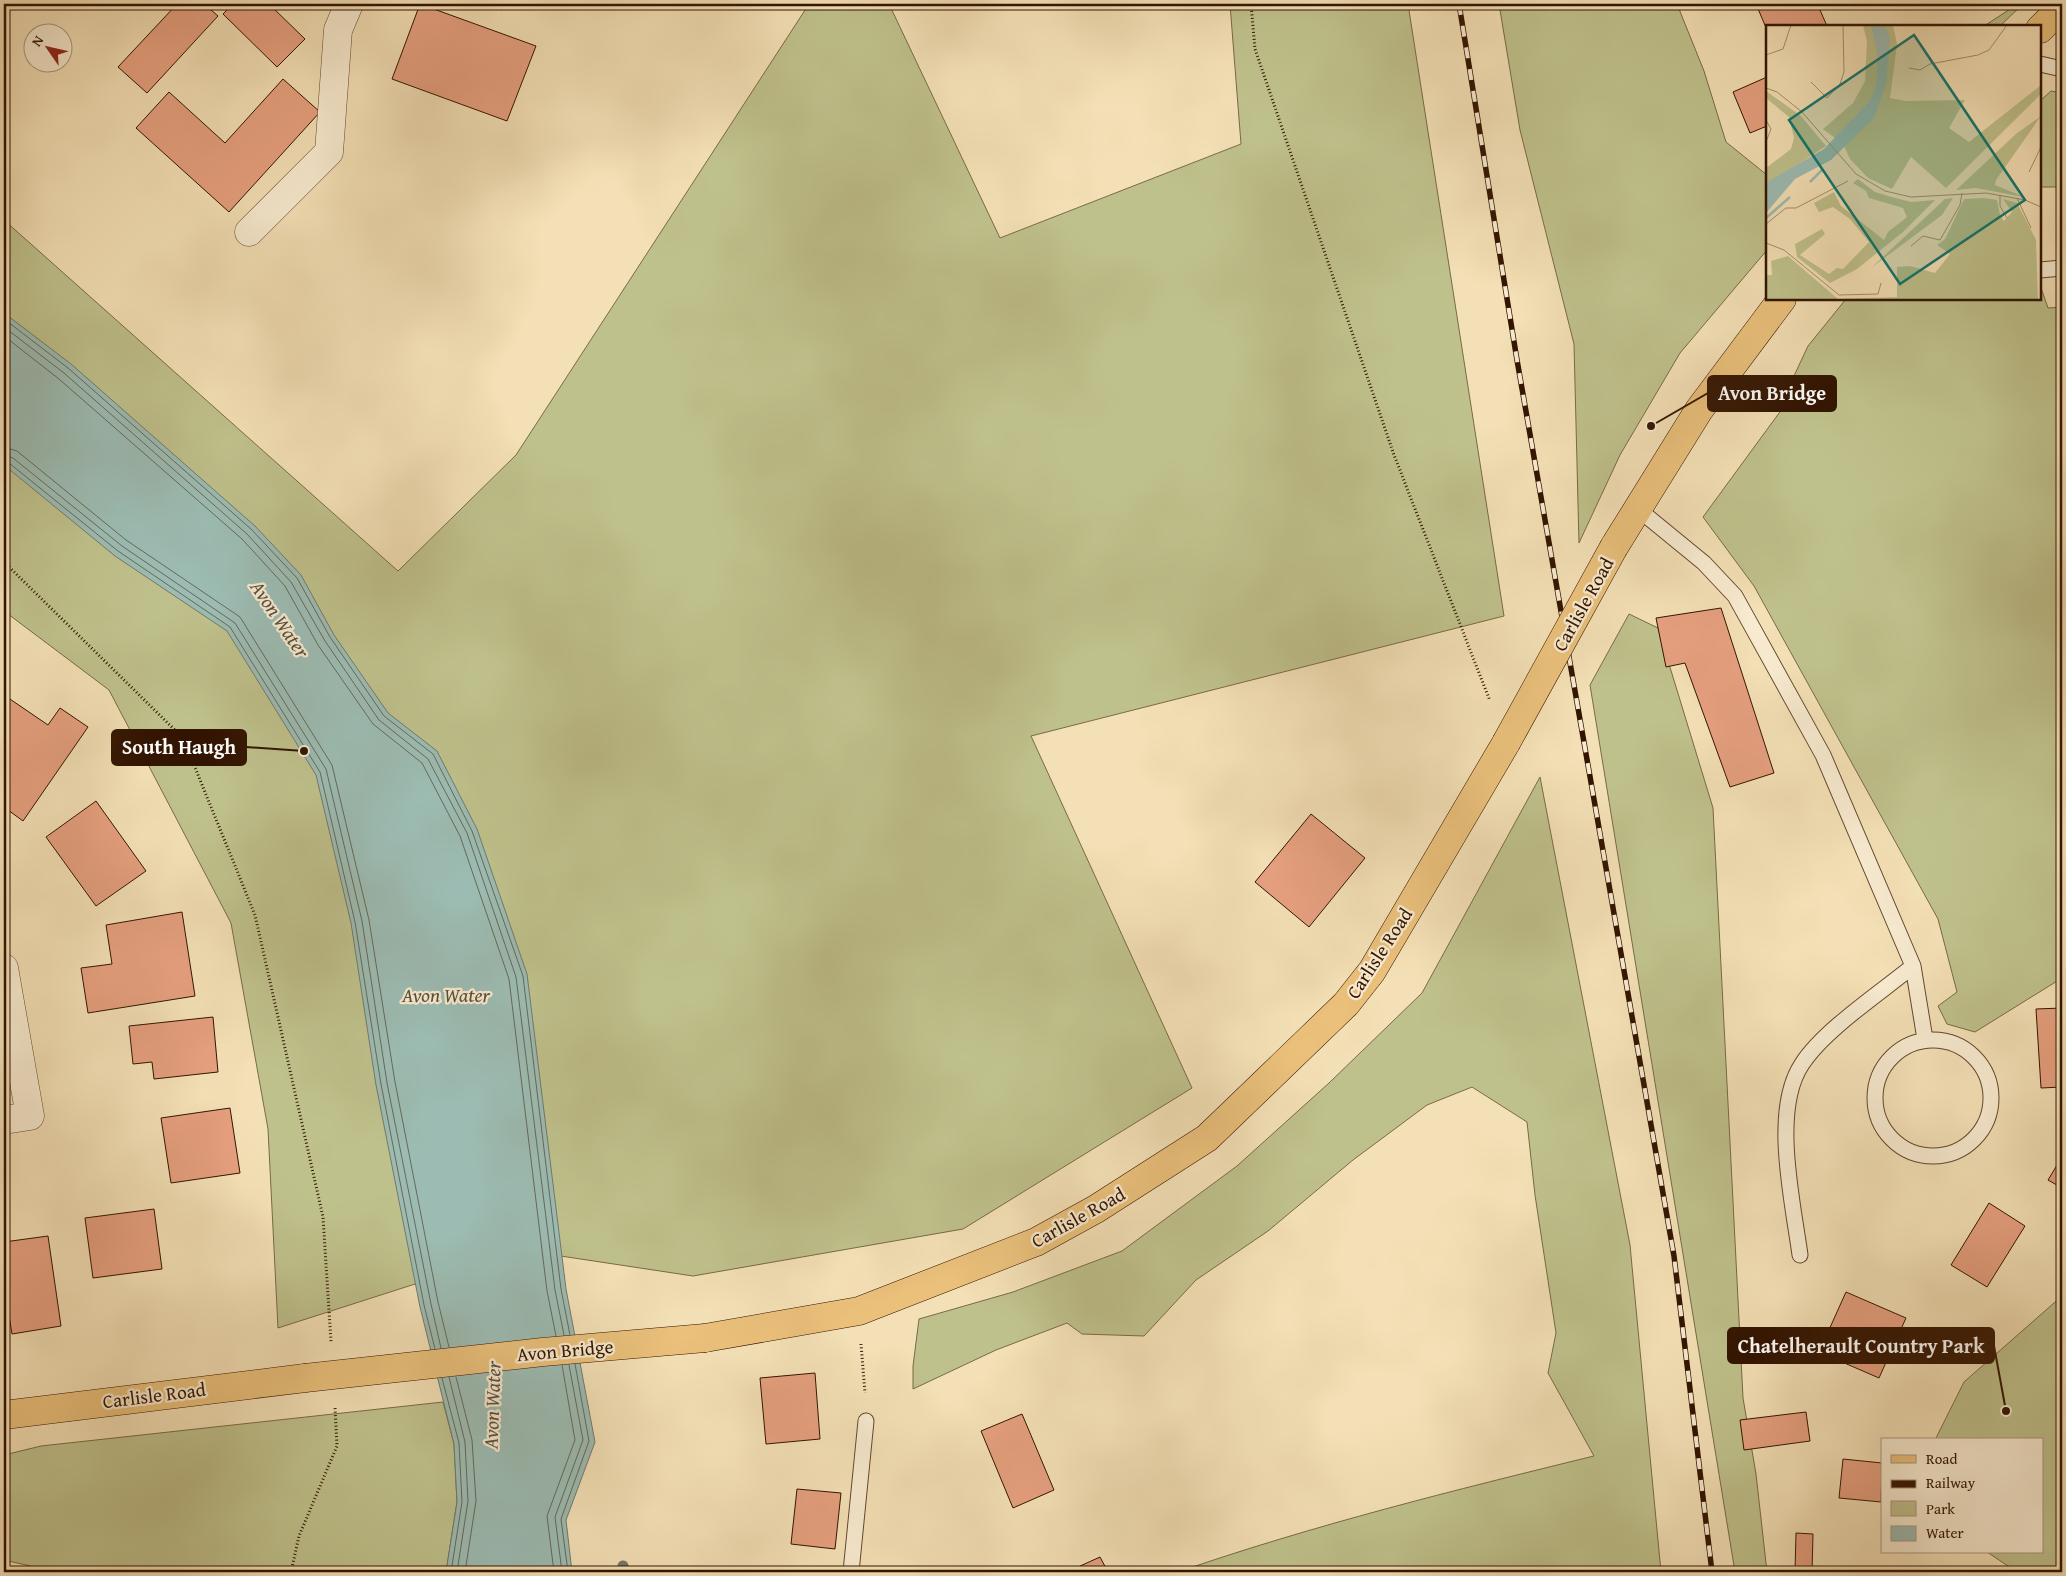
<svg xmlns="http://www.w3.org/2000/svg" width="2066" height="1576" font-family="'Gentium Book Plus',serif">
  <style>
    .green { fill: #bfc18c; stroke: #786a46 }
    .water { fill: #9cbcb3; stroke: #72796c }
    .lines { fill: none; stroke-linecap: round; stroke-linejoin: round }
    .shore { stroke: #67685a; stroke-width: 1 }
    .stream { stroke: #72796c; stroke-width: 11 }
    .building { fill: #e6a07f; stroke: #321401 }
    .service-casing { stroke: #62472e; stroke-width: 17 }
    .minor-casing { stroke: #62472e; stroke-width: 29 }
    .primary-casing { stroke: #321401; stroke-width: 29 }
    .path { stroke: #321401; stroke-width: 3; stroke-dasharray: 1 2.5; stroke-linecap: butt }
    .service { stroke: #f8ebd0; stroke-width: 15 }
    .minor { stroke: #f8ebd0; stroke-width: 28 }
    .primary { stroke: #eac07b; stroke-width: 28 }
    .rail-casing { stroke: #321401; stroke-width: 5.5 }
    .rail { stroke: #f8ebd0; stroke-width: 4; stroke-dasharray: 11; stroke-linecap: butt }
    .primary-bridge-casing { stroke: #321401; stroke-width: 29; stroke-linecap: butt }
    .primary-bridge { stroke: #eac07b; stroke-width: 28 }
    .labels { text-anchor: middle; stroke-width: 4.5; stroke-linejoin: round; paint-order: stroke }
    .street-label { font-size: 19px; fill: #321401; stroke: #f8ebd0 }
    .water-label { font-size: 20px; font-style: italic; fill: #574f3f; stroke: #f8ebd0 }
    .inset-river { fill: none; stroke: #9cbcb3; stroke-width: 2.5 }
    .inset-road { fill: none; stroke: #a68e6e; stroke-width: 1 }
    .view { fill: #0f766e; fill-opacity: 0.15; stroke: #0f766e; stroke-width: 2.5 }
    .inset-edge { fill: none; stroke: #321401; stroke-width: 2.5 }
    .leader { fill: none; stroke: #321401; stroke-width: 2 }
    .callout-dot { fill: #321401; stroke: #f8ebd0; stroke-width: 2 }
    .callout { fill: #321401; stroke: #321401; stroke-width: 2 }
    .callout-label { font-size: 20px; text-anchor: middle; font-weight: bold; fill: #fff }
  </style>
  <rect width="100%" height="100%" fill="#f4e0b6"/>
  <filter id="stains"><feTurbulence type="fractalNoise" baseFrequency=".004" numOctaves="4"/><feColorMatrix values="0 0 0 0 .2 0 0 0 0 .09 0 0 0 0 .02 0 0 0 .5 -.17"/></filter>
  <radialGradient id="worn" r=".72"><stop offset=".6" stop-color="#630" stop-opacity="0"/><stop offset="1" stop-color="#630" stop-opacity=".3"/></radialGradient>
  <!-- green -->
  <path class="green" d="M809,4h80l111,234 241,-94 -11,-140h178l96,612 -473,120 161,352 -229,141 -270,47 -172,-26 -243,78 -10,-199 -37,-206 -122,-233 -105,-79v-391l394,351 118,-116z
    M1499,4h178l27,67 22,71 41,33v75l-87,103 -60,102 -41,88 -5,-199 -54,-214z
    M2018,4h5l-23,22h-16z
    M2051,91l11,2v94h-22v-86z
    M2040,285l8,23 14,-1v671l-87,54 -28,-8 -9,-18 19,-14 -19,-73 -184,-333 -51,-69 90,-123v-16l15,-32 38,-47h194z
    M1629,614l29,14 55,180 30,590 13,76 11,98h-32l-145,-887z
    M1540,777l90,468 31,327h-483c136,-47 277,-82 416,-116l-46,-83 8,-40 -21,-138 -8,-73 -55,-35 -45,18 -74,55 -85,71 -72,49 -52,56 -62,-2 -15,-11 -71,27 -83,39v-23l6,-47 94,-27 109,-41 115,-85 92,-83 93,-90z
    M2062,1296v276h-45l-30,-20h55v-112h-107l29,-58z
    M443,1402l11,42 3,58 -11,70h-389l-53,-12v-105l37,-9z"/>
  <!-- water -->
  <path class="water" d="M4,313l67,51 184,162 46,49 33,60 54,78 49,38 40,78 50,145 39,315 29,153 -29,78 6,52h-126l11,-70 -3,-58 -34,-137 -44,-222 -25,-162 -35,-148 -89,-144 -112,-75 -111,-91z"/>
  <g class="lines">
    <!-- shore -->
    <path class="shore" d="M4,319l64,49 183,161 46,49 33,59 54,79 49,38 39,77 51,145 38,313 9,46
      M4,327l60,46 183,161 44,48 34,59 54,79 49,39 39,74 49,144 39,313 9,45
      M4,336l55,43 183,160 43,47 33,59 55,79 49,39 38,73 49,143 38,312 9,45
      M4,447l13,4 109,89 114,77 92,148 37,155 26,162 43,220 11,45
      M4,455l9,3 109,88 113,77 91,146 36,152 25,162 44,221 10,44
      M4,461l5,2 109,88 112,76 90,145 35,150 26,162 43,221 11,44
      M449,1377l16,65 3,59 -11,71
      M456,1377l16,63 4,61 -11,71
      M442,1378l17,65 3,59 -11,70
      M554,1572l-7,-56 28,-76 -13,-75
      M562,1572l-7,-55 28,-77 -14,-75
      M568,1572l-7,-53 28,-78 -14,-77"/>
    <!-- stream -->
    <path class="stream" d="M623,1566l1,6"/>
  </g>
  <!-- building -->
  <path class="building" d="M177,4h27l14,12 -71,77 -29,-26z
    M233,4h36l36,35 -28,28 -54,-53z
    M420,4l116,42 -29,75 -115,-42z
    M489,4h16l-3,6z
    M1756,4h69l1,3 -6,3 7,16h-60v4z
    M1767,77v49l-17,7 -17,-41z
    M283,79l37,33 -91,100 -93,-84 33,-36 56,51z
    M1721,608l53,165 -44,14 -45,-124 -19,4 -10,-49z
    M4,695l44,30 12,-17 28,19 -65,94 -19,-14z
    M96,801l50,70 -50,35 -50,-69z
    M1311,814l54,44 -56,69 -54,-45z
    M182,912l13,84 -107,17 -7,-45 31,-4 -6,-39z
    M2062,1008v79l-21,1 -5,-79z
    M213,1017l5,55 -64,7 -2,-17 -19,2 -4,-38z
    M230,1108l10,65 -69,10 -10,-65z
    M2062,1157v31l-14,-8z
    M1989,1203l36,23 -38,61 -36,-22z
    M154,1209l8,60 -69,9 -8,-60z
    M48,1236l13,90 -49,8 -8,-49v-43z
    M1846,1292l60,26 -27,60 -60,-26z
    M815,1373l5,66 -54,5 -6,-66z
    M1806,1412l4,29 -66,9 -4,-30z
    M1022,1414l32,76 -41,18 -32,-77z
    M1843,1459l39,4 -1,39 -42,-4z
    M797,1489l44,4 -6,56 -44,-5z
    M1796,1533l17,1 -1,38h-17z
    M1100,1557l8,15h-41z"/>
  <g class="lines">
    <!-- service casing -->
    <g class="service-casing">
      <path id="service" d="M2040,64l22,5
        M2040,270l22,-2
        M1638,509l66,54 31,33 88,159 90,211c-33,27 -89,64 -111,98 -31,46 -9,138 -2,191
        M1913,966l12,73
        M1875 1098a58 58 0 1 1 116 0a58 58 0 1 1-116 0Z
        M851,1572l15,-151"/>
    </g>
    <!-- minor casing -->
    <g class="minor-casing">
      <path id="minor" d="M249,232l80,-80 9,-122 11,-26
        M4,968l26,148 -26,4"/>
    </g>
    <!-- primary casing -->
    <g class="primary-casing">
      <path id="primary" d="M2040,29l22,-22
        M1614,547l85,-137 83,-111
        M705,1338l154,-27 177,-69 60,-33 111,-71 139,-134 26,-33 134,-228
        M4,1415l301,-37"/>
    </g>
    <!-- path -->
    <path class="path" d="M1251,4l4,45 139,406 96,246
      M4,562l179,176 72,177 68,302 8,125
      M861,1344l4,49
      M291,1572l8,-36 38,-90 -2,-38"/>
    <!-- service -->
    <use href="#service" class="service"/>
    <!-- minor -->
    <use href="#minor" class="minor"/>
    <!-- primary -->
    <use href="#primary" class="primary"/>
    <!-- rail casing -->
    <g class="rail-casing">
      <path id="rail" d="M1459,4l58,356 157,896 38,316"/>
    </g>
    <!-- rail -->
    <use href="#rail" class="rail"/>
    <!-- primary-bridge casing -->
    <g class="primary-bridge-casing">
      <path id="primary-bridge" d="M1506,743l108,-196
        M305,1378l238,-26 162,-14"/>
    </g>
    <!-- primary-bridge -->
    <use href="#primary-bridge" class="primary-bridge"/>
  </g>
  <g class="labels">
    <!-- street labels -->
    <g class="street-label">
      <text transform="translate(1583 604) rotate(-61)" y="7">Carlisle Road</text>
      <text transform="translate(1379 953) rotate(-57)" y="7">Carlisle Road</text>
      <text transform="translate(1078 1217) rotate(-29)" y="7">Carlisle Road</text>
      <text transform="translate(565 1350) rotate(-5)" y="7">Avon Bridge</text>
      <text transform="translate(154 1395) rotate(-7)" y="7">Carlisle Road</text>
    </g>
    <!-- water labels -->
    <g class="water-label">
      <text transform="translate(280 619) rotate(56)" y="7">Avon Water</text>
      <text x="446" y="1002">Avon Water</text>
      <text transform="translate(492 1405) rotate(-88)" y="7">Avon Water</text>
    </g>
  </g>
  <!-- overview -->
  <g transform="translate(1766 25)">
    <rect width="275" height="275" fill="#f4e0b6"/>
    <path d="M97,0h30l4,19 -7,54 16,3 59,-1 -16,28 20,14 72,-57v9l-95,94 -35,-31 -19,32 -24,-11 -18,-19 -7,-15 -20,-15 30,-26 12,-22 2,-40zM0,66l35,25 25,30 -60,39v-17l25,-19 3,-11 -5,-21 -23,-19zM275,91l-45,64 -1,5 29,12 -48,-9 -20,2 60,-56zM92,154l17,13 13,4 23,6 24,-2 -32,32 -46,37 -27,14 -33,-26 -2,-13 27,-15 3,5 -25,21 29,19 8,-6 6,1 26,-27 -19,-23 -17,-12 -14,5 -5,-9 20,-11 7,14 43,34 4,-8 19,-15 -4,-9 -34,-10 -3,-7 -13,-8zM187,173l-11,17 -71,53 74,-69zM218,173l13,2 3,15 4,6 8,-9 -9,-13 14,4 19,37 2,60h-272v-25h6l-1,-14 17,-5 50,43 59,-2v-30l13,-1 25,7 15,-19 -13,-9 8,-6 19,-40z" fill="#bfc18c"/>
    <path d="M105,0h14l5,14 -4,45 -12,34 -43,42 -36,19 -29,34v-28l3,-4 55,-32 45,-47 7,-15 2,-29z" fill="#9cbcb3"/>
    <path class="inset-river" d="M44,157l13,-13M0,193l24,-21"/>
    <path class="inset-road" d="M0,30l17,-6 8,-24M143,43l11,2 10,-6 48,-9 11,-5 18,-25M45,57l16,16 13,-14 4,-12 -1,-47M0,63l11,4 25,20 54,62 29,17 26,6 75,-4 39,7 16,7M0,95l5,9 -5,13M263,147l12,-25M234,170v11l7,12M251,173l14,30M0,199l20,-16h10l52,-27M0,218l18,7 55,45 39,-1 3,-11M145,221l12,-10 17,4 20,-35 2,-12"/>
    <path class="view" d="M148,10l111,165 -125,84 -111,-164z"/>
    <rect width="275" height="275" class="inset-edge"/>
  </g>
  <!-- callouts -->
  <path class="leader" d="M1651 426L1708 393M304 751L246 747M2006 1411L1994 1346"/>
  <g class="callout-dot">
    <circle cx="1651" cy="426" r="5"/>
    <circle cx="304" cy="751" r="5"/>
    <circle cx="2006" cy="1411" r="5"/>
  </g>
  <g class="callout">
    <rect x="1708" y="376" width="128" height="35" rx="5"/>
    <rect x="112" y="730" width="134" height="35" rx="5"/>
    <rect x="1728" y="1328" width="266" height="35" rx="5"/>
  </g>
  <g class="callout-label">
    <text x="1772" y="400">Avon Bridge</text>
    <text x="179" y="754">South Haugh</text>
    <text x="1861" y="1353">Chatelherault Country Park</text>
  </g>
  <!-- margin -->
  <rect width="2066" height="1576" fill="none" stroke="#f4e0b6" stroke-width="20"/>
  <rect x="5" y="5" width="2056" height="1566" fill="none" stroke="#321401" stroke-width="2.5"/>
  <rect x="10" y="10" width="2046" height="1556" fill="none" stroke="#321401"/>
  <!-- legend -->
  <rect x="1881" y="1438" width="162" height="115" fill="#f8ebd0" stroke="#a9957d"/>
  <rect x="1891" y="1455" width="25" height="8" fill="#eac07b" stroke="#a9957d"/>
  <text x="1926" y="1464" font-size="15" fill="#321401">Road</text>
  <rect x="1891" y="1480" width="25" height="8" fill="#321401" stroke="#a9957d"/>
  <text x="1926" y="1488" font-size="15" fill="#321401">Railway</text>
  <rect x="1891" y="1501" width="25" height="15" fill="#bfc18c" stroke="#a9957d"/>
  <text x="1926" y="1514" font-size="15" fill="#321401">Park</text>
  <rect x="1891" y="1526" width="25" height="15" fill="#9cbcb3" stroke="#a9957d"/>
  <text x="1926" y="1538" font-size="15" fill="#321401">Water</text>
  <!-- north arrow -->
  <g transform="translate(48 48) rotate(304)"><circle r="24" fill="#f8ebd0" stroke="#a9957d"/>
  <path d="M0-4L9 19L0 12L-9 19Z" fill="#8f2418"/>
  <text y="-8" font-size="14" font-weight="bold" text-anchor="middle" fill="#321401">N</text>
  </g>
  <rect width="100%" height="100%" filter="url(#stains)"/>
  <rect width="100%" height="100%" fill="url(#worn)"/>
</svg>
